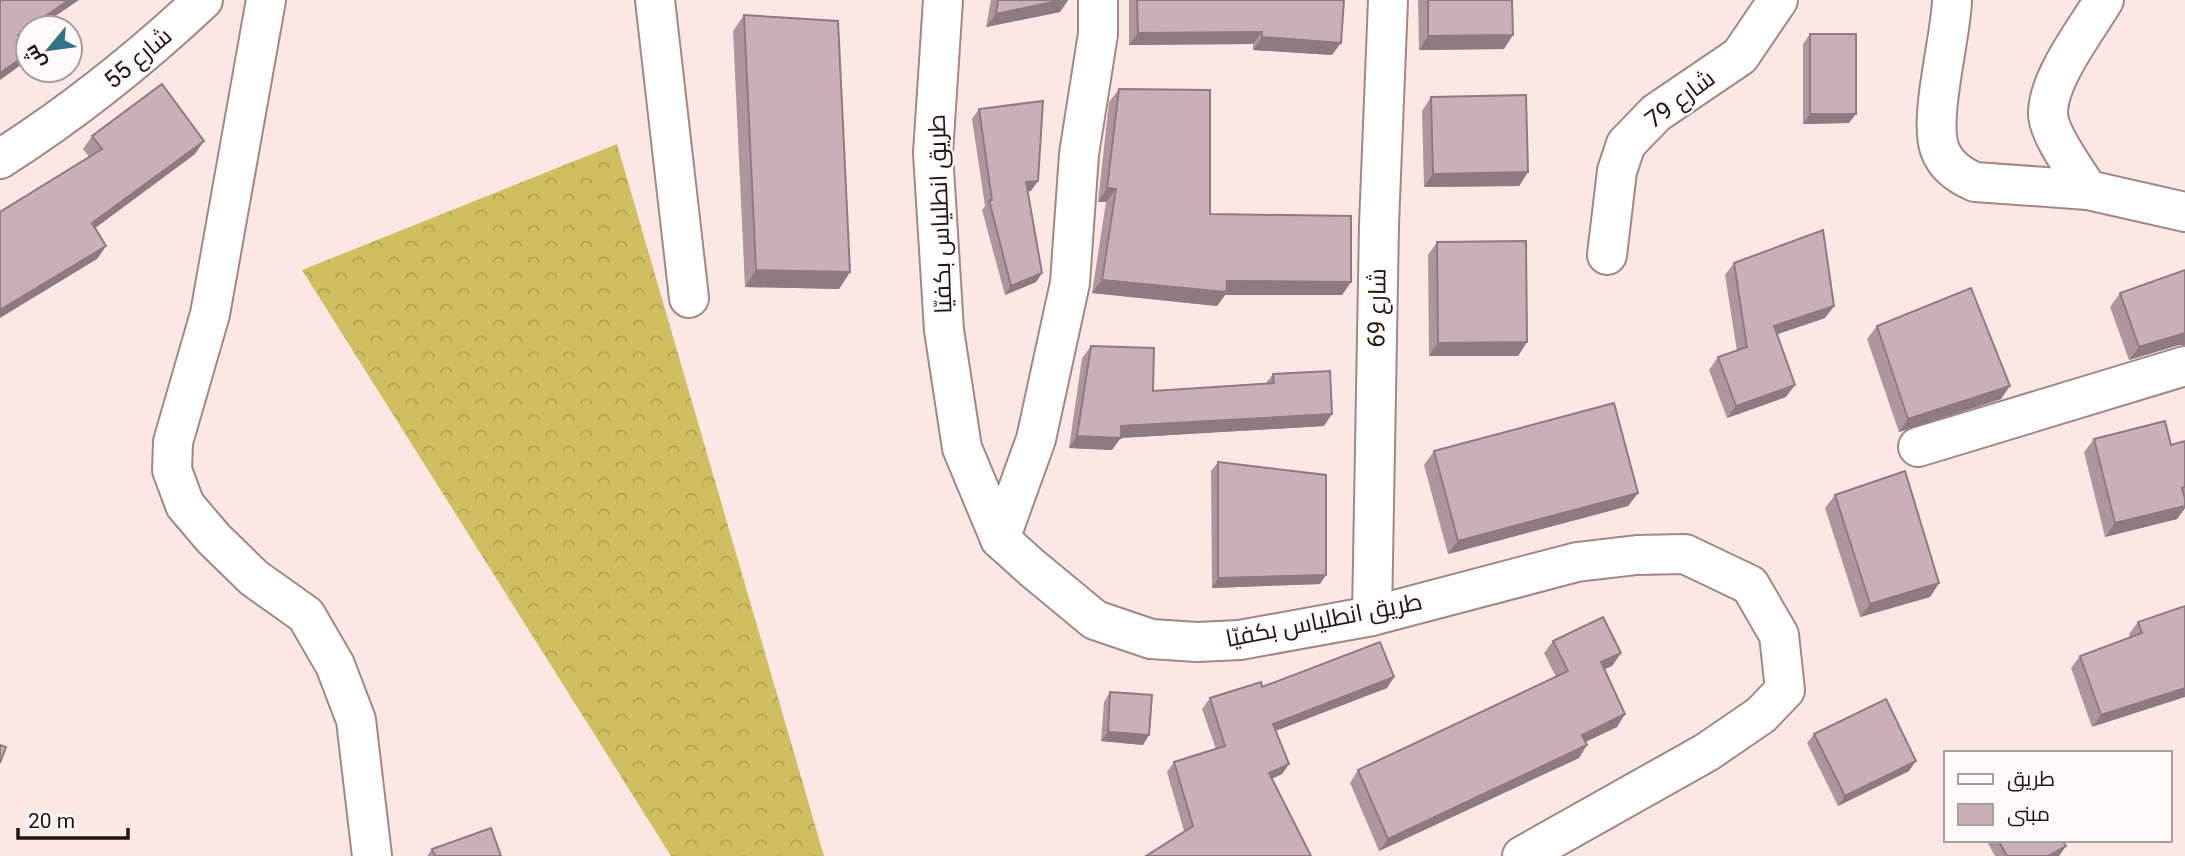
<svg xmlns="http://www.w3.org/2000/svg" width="2185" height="856" font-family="Roboto,Cairo,sans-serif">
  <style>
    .forest { fill: url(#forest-crowns) }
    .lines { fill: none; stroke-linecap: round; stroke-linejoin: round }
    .minor-casing { stroke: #a38782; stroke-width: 42 }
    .tertiary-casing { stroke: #a38782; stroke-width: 42 }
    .trunk-casing { stroke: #a38782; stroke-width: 42 }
    .minor { stroke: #fff; stroke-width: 38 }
    .tertiary { stroke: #fff; stroke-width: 38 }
    .trunk { stroke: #fff; stroke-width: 38 }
    .wall { fill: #af969e }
    .shaded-wall { fill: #8e7a81 }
    .building { fill: #cbafb8; stroke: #8e7a81; stroke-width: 2 }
    .labels { text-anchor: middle; stroke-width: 5; stroke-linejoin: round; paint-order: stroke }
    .street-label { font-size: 24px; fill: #1f1513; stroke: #fff9f8 }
  </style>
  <defs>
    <pattern id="forest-crowns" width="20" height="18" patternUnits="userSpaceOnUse" patternTransform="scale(1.75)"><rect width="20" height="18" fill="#cfbf60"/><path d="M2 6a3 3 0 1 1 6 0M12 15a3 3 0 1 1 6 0" fill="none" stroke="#b1a352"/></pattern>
  </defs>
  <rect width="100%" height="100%" fill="#fbe8e5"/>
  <!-- forest -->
  <path class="forest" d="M617,144l207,712h-153l-369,-586z"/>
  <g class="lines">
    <!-- minor casing -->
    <g class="minor-casing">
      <path id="minor" d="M266,0l-56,314 -37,128 -1,28 13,35 29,34 40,39 52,37 29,50 21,55 16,136
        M655,0l34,298
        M1952,0c-1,38 -24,119 -12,150 6,16 21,26 35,32l113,8
        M0,159c74,-47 139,-99 203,-159
        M1607,255l10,-84 9,-27 30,-31 84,-57 38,-56
        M1918,447l267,-81
        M1000,539l36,-100 34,-156 9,-129 19,-120v-34"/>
    </g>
    <!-- tertiary casing -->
    <g class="tertiary-casing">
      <path id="tertiary" d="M2104,0c-18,30 -55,77 -56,112 -1,21 29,60 40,78l97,22
        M1372,616l7,-391 9,-225"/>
    </g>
    <!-- trunk casing -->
    <g class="trunk-casing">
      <path id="trunk" d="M943,0l-10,153 11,177 18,118 38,91 31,28 64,53 56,19 46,3 43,-2 132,-24 205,-54 60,-7 48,-1 65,31 29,50 6,55 -24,25 -54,37 -185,104"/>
    </g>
    <!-- minor -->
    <use href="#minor" class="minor"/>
    <!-- tertiary -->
    <use href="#tertiary" class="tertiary"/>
    <!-- trunk -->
    <use href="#trunk" class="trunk"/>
  </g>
  <!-- wall -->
  <path class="wall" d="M991,0h77l-8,12 -74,15z
    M1129,0h215l-12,55 -79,-5v-6l-124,1z
    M1418,0h94l-8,49 -85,1z
    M744,15l106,257 -11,17 -94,-2 -12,-256z
    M1810,34l39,89 -46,1v-80z
    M1119,89l91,125 141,68 -9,13h-117l-8,11 -125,-13 14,-91h-8l11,-100z
    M1431,97l97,75 -9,14 -95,1 -2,-76z
    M979,109l52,82h-3l14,82 -6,9 -31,13 -23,-85 3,-4 -13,-87z
    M92,136l103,18 -100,74 11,18 -9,13 -8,-102 -6,-8z
    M1437,242l90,100 -9,14h-89l-1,-101z
    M1734,263l100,43 -9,12 -48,16 9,63 -59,21 -18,-48 9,-13 19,-6 -12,-76z
    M2120,293l59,52 -50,15 -19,-53z
    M1877,326l124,73 -102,33 -32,-93z
    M1091,346l62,45 113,-8 7,-9 51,52 -203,12 -9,12 -43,-2 13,-90z
    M2094,439l77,6 14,-4v67l-8,11 -72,18 -21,-85z
    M1434,451l204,42 -10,13 -180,48 -24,-89z
    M1218,462l102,122 -108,4 -1,-117z
    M1835,495l104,88 -9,14 -70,20 -35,-109z
    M2185,606l-93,121 -21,-59 9,-12 50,-19 -1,-3 9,-12z
    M1553,641l68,12 -9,13 -8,3 21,45 -8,13 -31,15 -7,16 -200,93 -29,-68 8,-13 198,-93 -12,-24z
    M1394,677l-7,11 -112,43 14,33 -7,10 -10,5 -88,52 -17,-59 7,-10 42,-13 -14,-40 8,-11 52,-11z
    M1110,692l39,43 -6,10 -42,-4 3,-39z
    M1814,734l95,37 -71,35 -31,-63z
    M1986,840h76l-4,16h-63z
    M432,849l69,7h-74z"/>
  <!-- shaded-wall -->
  <path class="shaded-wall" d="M69,0h10l-41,28h-10z
    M1062,0h6l-8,12 -74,15 10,-13z
    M28,28v7l-19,13 9,-13z
    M1262,32l-9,12 -124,1 9,-12z
    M1513,35l-9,14 -85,1 9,-14z
    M1262,37l79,6 -9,12 -79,-5z
    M28,54l-7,11 -21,15v-7z
    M1810,114h46l-7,9 -46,1z
    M204,141l-9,13 -112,83 9,-14z
    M1528,172l-9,14 -95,1 9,-13z
    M1038,181l-7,10 -11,1 6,-10z
    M1107,188l9,1 -10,13h-8z
    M106,246l-9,13 -97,59v-8z
    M756,270l94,2 -11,17 -94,-2z
    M1042,273l-6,9 -31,13 6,-9z
    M1102,280l125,1 124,1 -9,13h-117l-8,11 -125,-13z
    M1834,306l-9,12 -59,20 8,-12z
    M2185,333v12h-6l-50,15 10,-13z
    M1527,342l-9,14h-89l9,-13z
    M1795,385l-9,12 -59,21 9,-12z
    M2010,386l-9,13 -102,33 9,-13z
    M1332,414l-8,12 -204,12 -8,12 -43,-2 8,-12 44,-10z
    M1638,493l-10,13 -180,48 10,-13z
    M2185,506v2l-8,11 -72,18 10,-14z
    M1326,575l-6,9 -108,4 6,-10z
    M1939,583l-9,14 -70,20 10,-13z
    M1621,653l-9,13 -20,9 9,-13z
    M1394,677l-7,11 -122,47 8,-11z
    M2185,688v9l-93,30 9,-12z
    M1625,714l-8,13 -43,20 8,-12z
    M1108,732l41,3 -6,10 -42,-4z
    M1587,745l-8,13 -200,93 9,-12z
    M1916,761l-7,10 -71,35 7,-10z
    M1289,764l-7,10 -20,9 7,-10z
    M2066,846l-7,10h-11z"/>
  <!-- building -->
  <path class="building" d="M0,0h69l-51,35 10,15v4l-28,19z
    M998,0h64l-66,14z
    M1137,0h207l-3,43 -79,-6v-5l-124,1z
    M1428,0h84l1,35 -85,1z
    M744,15l94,6 12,251 -94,-2z
    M1810,34h46v80h-46z
    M162,84l42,57 -112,82 14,23 -106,64v-98l102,-63 -10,-13z
    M1119,89l91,1v124l141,2v66l-124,-1 -1,11 -124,-12 14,-91 -9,-1z
    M1526,95l2,77 -95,2 -2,-77z
    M1043,101l-5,80 -12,1 16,91 -31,13 -22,-86h3l-13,-91z
    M1823,230l11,76 -60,20 21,59 -59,21 -18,-49 29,-10 -13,-84z
    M1526,241l1,101 -89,1 -1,-101z
    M2185,270v63l-46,14 -19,-54z
    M1971,288l39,98 -102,33 -31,-93z
    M1091,346l63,2 -1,43 121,-8 -1,-9 57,-3 2,43 -211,12v12l-44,-2z
    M1614,403l24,90 -180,48 -24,-90z
    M2165,421l6,24 14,-4v46l-3,1 3,11v7l-70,17 -21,-84z
    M1218,462l108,13v100l-108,3z
    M1905,471l34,112 -69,21 -35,-109z
    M2185,606v82l-84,27 -21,-59 62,-23 -4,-11z
    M1603,617l18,36 -20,9 24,52 -43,21 5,10 -199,94 -30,-69 210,-99 -15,-30z
    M1380,642l14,35 -121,47 16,40 -20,9 42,83h-165l47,-30 -19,-64 51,-16 -15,-48 51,-16 1,5z
    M1110,692l42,3 -3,40 -41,-3z
    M1886,699l30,62 -71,35 -31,-62z
    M0,745l6,2 -6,16z
    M491,828l10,28h-66l-3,-7z
    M1998,840h64l4,6 -18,10h-41z"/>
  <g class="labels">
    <!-- street labels -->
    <g class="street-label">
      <text transform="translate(138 58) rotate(-40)" y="8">شارع 55</text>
      <text transform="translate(1680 99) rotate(-37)" y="8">شارع 79</text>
      <text transform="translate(940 214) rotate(-92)" y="8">طريق انطلياس بكفيّا</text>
      <text transform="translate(1377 308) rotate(-89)" y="8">شارع 69</text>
      <text transform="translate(1324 620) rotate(-11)" y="8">طريق انطلياس بكفيّا</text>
    </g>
  </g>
  <!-- legend -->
  <rect x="1944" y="751" width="228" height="91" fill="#fff9f8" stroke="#a59e9c" stroke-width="2"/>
  <rect x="1958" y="774" width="35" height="10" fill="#ffffff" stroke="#a59e9c" stroke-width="2"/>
  <text x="2007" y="786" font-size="21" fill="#1f1513">طريق</text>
  <rect x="1958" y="804" width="35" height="21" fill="#cbafb8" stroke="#a59e9c" stroke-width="2"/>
  <text x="2007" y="821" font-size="21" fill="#1f1513">مبنى</text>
  <!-- north arrow -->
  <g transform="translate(49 49) rotate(241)"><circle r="33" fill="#fff9f8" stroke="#a59e9c" stroke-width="2"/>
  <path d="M0-5L12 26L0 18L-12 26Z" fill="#327586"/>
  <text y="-10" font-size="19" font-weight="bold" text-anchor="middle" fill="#1f1513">ش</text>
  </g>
  <!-- scale -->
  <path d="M18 828v10h110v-10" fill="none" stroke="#1f1513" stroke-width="3.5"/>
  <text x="28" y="828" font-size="21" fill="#1f1513" stroke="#fff9f8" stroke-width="5" paint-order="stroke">20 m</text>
</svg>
